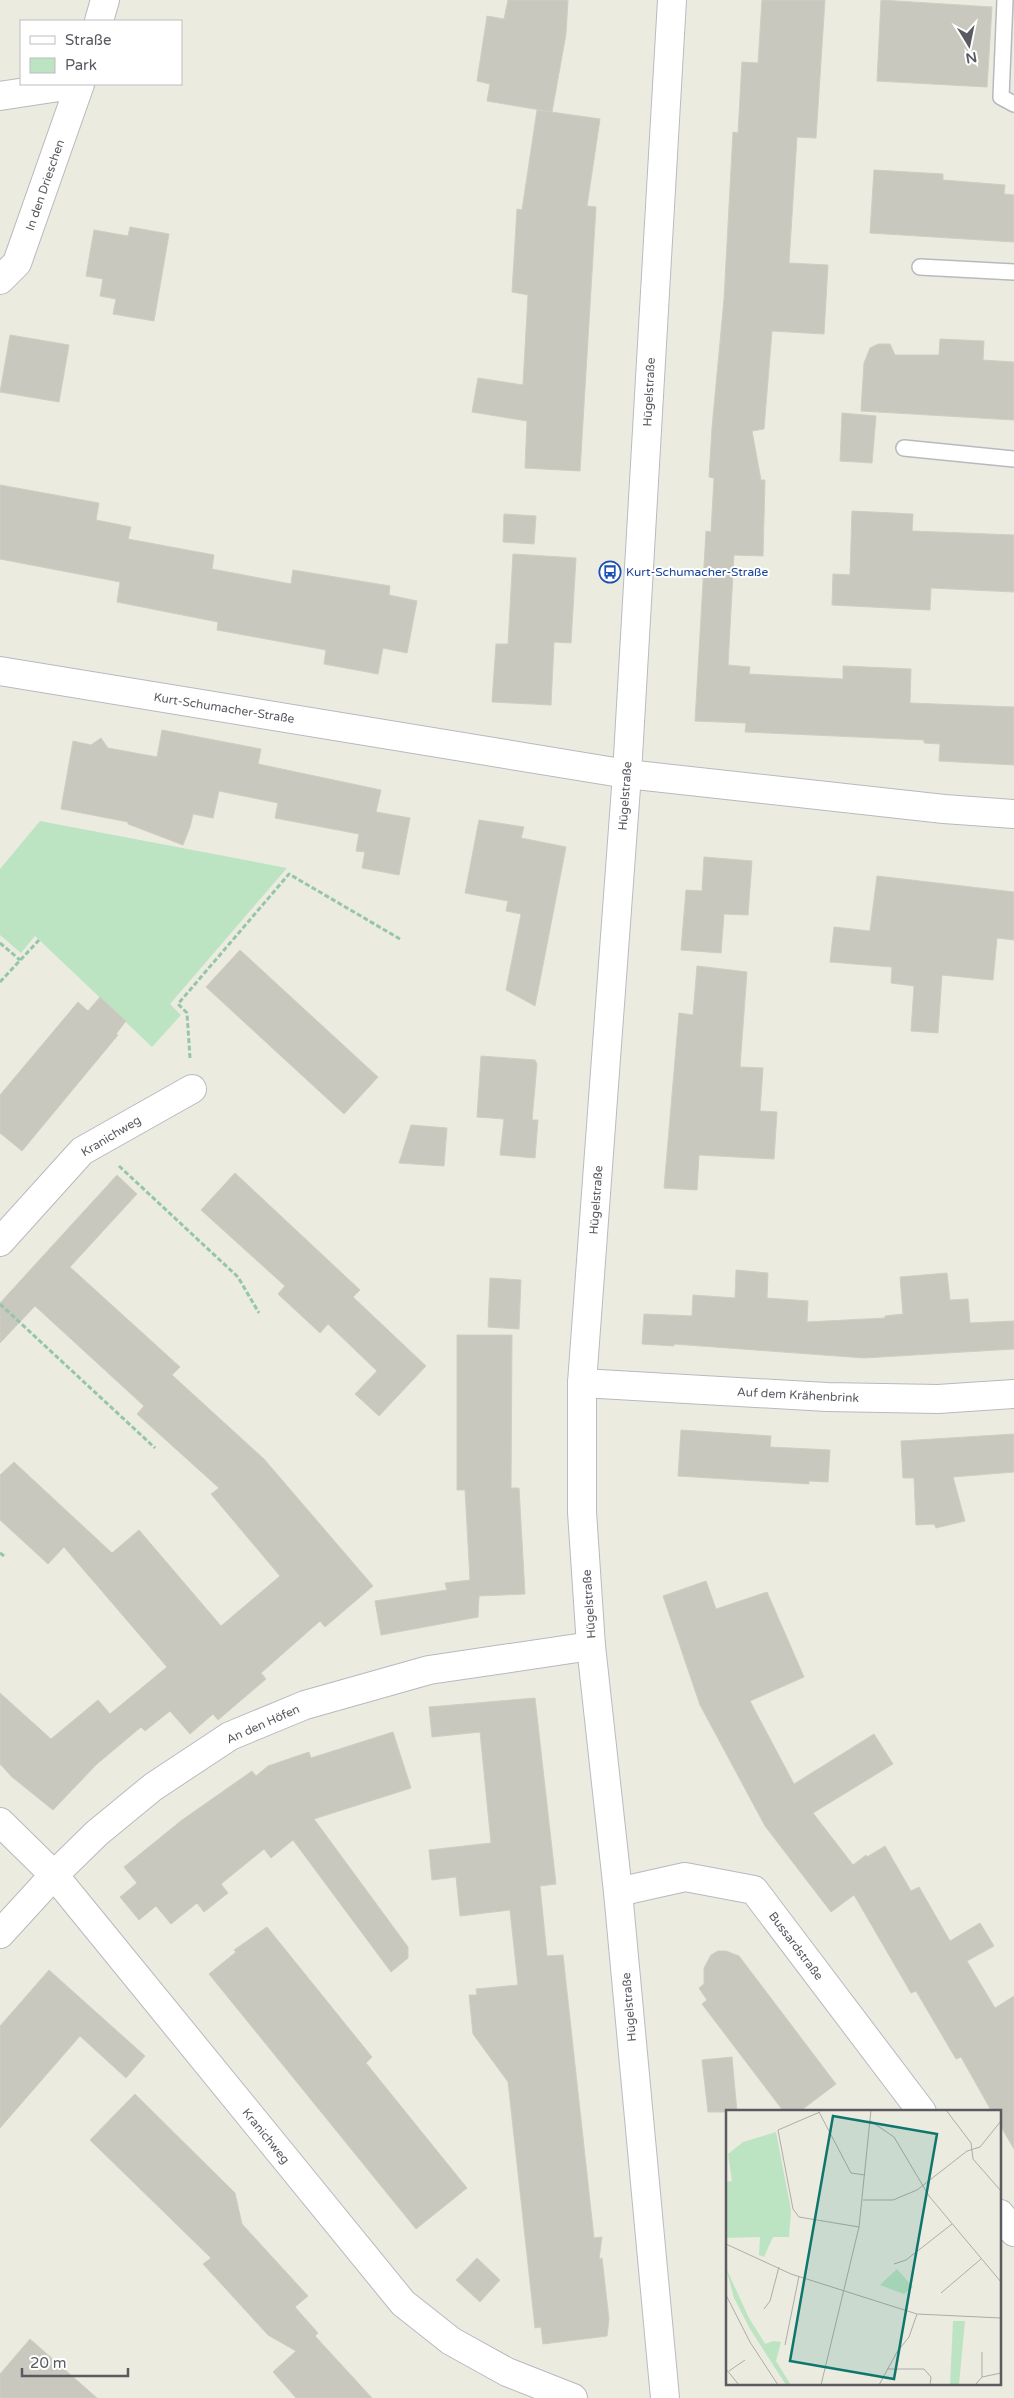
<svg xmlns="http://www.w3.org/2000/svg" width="1014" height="2398" font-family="'Varela Round',sans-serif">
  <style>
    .green { fill: #bce4c2 }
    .building { fill: #c9c8bf; stroke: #d1cebf }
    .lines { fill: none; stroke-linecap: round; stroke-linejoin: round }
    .lane-casing { stroke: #b8b9bf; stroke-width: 18 }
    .street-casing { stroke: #b8b9bf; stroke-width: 30 }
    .secondary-casing { stroke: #b9bbc2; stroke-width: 30 }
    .path { stroke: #95c5aa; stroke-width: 3; stroke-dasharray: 5 2.5; stroke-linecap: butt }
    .lane { stroke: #fff; stroke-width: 15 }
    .street { stroke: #fff; stroke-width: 28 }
    .secondary { stroke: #fff; stroke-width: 28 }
    .labels { text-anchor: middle; stroke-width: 4; stroke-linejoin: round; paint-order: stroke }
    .street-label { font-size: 12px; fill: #595b61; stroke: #fff }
    .transit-label { font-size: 12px; fill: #164399; stroke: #fff; text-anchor: start }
    .inset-road { fill: none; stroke: #adada9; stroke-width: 1 }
    .view { fill: #0f766e; fill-opacity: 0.15; stroke: #0f766e; stroke-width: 2.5 }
    .inset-edge { fill: none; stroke: #595b61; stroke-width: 2.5 }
  </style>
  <rect width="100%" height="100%" fill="#ecebe0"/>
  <!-- green -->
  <path class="green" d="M40,821l247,47 -117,136 11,11 -29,32 -117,-111 -14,17 -21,-18v-66z"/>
  <!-- building -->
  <path class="building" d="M508,0h60l-2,34 -14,78 -65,-11 3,-17 -13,-3 10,-65 17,3z
    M762,0h63l-9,138 -19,-1 -8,126 39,2 -4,69 -52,-3 -8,98 -12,2 9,49h4l-2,76 -29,-1 -6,110 22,2 -1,7 94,5v-13l68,3 -1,34 104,4v58l-75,-4 1,-17 -16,-1v-3l-179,-8 1,-9 -51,-2 11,-190 5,1 3,-54 -5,-1 3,-49 12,-129 9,-167 5,1 4,-71 16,1z
    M881,0l111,7 -5,80 -110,-6z
    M537,110l63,9 -13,87 9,1 -16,264 -55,-3 2,-47 -55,-9 6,-34 45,7 5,-90 -16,-3 5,-83 5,1z
    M874,170l69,4v6l62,5 -1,9 10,1v47l-144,-9z
    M130,227l39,7 -15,87 -41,-7 3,-15 -16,-3 3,-17 -17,-3 8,-46 34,6z
    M10,335l59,10 -10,57 -59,-10z
    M940,339l44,2 -1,19 31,2v58l-153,-9 3,-48 6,-15 8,-4h12l5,11h44z
    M842,413l34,3 -4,47 -32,-2z
    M0,485l99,18 -3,17 35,7 -3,12 86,16 -2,14 79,15 2,-14 97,16 -1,9 28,6 -10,52 -24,-5 -5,26 -54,-10 2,-14 -109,-20 1,-8 -101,-20 3,-20 -120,-23z
    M852,511l61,3 -1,17 102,4v57l-83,-4 -1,22 -98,-5 1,-31 17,1z
    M504,514l32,2 -2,28 -31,-2z
    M513,554l63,4 -5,85 -17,-1 -3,63 -59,-3 4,-58h12z
    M162,730l99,19 -3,15 123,26 -5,22 34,6 -11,57 -37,-7 3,-16 -9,-1 3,-17 -84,-16 3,-15 -59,-12 -6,27 -20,-4 -3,13 -7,18 -55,-21v-2l-67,-13 12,-68 18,4 10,-7 7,10 49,9z
    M479,820l45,7 -3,11 45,9 -31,159 -29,-16 15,-76 -15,-3 2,-10 -43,-8z
    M704,857l48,4 -4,54 -24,-1 -3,39 -40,-3 5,-60 16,1z
    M877,876l137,16v48l-17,-2 -4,42 -51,-5 -4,58 -27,-2 3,-45 -23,-3 1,-16 -62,-5 4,-35 36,4z
    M240,950l138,127 -34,37 -138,-127z
    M697,966l50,6 -7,95 23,1 -3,43 17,1 -3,47 -75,-4 -2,35 -33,-2 15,-175 14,2z
    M100,997l26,24 -10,13 2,1 -96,116 -22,-18v-38l78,-93 10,9z
    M481,1056l54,4 2,4 -5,56h6l-3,38 -35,-3 4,-36 -27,-2z
    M411,1125l36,3 -3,38 -45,-3z
    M235,1173l125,117 -7,7 73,69 -47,50 -24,-22 22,-23 -49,-47 -8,9 -42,-39 7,-8 -84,-76z
    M117,1175l20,19 -67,73 110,100 -8,8 92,84 109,127 -48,41 -5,-6 -59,52 5,6 -48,41 -5,-6 -23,20 -20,-23 -25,20 -4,-4 -44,37 -44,46 -41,-33 -12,-13v-71l51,46 47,-39 12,14 57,-47 -103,-120 -16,17 -48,-44v-45l14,-13 98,91 27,-23 82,96 59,-50 -69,-82 8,-6 -82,-74 7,-8 -109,-100 -35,37v-40z
    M736,1270l32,3 -1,25 41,3 -1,21 78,-4v-2l18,-2 -3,-37 47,-4 3,27 18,-1 2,24 44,-2v28l-150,9 -190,-14v2l-32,-2 2,-30 48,2 1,-21 42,3z
    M490,1278l31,2 -2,49 -31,-2z
    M457,1335h55l-1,153h8l6,106 -46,2 -1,21 -97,18 -6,-34 72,-11 -2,-7 25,-3 -5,-90h-8z
    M681,1430l90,6 -1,11 60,3 -2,32 -19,-1v3l-131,-8z
    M1014,1434v38l-61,5 12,44 -29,7 -2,-4 -18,1 -2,-47h-11l-2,-37z
    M706,1581l10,28 51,-17 37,85 -54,24 44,83 80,-50 19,30 -80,49 40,52 13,-10 1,2 18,-11 26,45 8,-4 31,54 30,-18 14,23 -27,15 28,47 19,-12v153l-14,-24v-13h-8l-31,-55 -5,2 -40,-68 -5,2 -57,-98 -23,17 -66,-86 -65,-121 -37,-109z
    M535,1698l21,186 -16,2 7,70 16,-1 31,283 8,-1 -3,22 3,-1 7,61 -2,17 -64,8 -2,-17 -6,1 -27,-246 -35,-48 -4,-39h8l-1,-6 42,-4 -8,-75 -50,6 -4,-39 -24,3 -3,-30 62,-7 -11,-111 -48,5 -3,-30z
    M393,1732l18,56 -97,31 94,128v11l-17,14 -98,-132 -22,18 -7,-9 -43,35 7,9 -24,19 -7,-9 -26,21 -15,-18 -17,14 -19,-23 17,-14 -13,-16 58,-47 70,-49 4,5 12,-10 41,-14 2,6z
    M267,1927l105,130 -6,6 101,125 -51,41 -207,-255 27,-22 -2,-2z
    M718,1951h8l13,5 97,128 -37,28h-15l-82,-108 5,-4 -8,-12 5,-4v-16l7,-13z
    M49,1970l96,86 -19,22 -46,-42 -80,92v-102z
    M732,2057l5,55h-29l-6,-52z
    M135,2094l100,99 7,31 66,72 -13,11 23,26 -3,3 57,62h-76l-23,-26 23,-21 -28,-16 -65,-71 8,-6 -121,-118z
    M477,2258l23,22 -20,22 -24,-22z
    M30,2339l67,59h-97v-24z"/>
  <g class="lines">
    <!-- lane casing -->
    <g class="lane-casing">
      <path id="lane" d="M1005,0l-4,97 13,7
        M920,267l94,5
        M904,448l110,11"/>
    </g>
    <!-- street casing -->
    <g class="street-casing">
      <path id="street" d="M99,21l6,-21
        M0,96l79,-12
        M0,280l17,-17 63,-179
        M0,671l627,103 317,35 70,5
        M0,1242l82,-91 110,-62
        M582,1383l245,14 111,2 76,-5
        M0,1822l54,53 349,428 48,38 56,31 66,26
        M618,1892l67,-15 69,13 168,222
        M0,1934l54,-59 43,-42 56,-46 77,-51 75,-31 124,-35 162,-24
        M1000,2214l14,18"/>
    </g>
    <!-- secondary casing -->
    <g class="secondary-casing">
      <path id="secondary" d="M665,2398l-47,-506 -27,-246 -9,-134v-129l45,-609 45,-774"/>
    </g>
    <!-- path -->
    <path class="path" d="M0,943l20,17
      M0,982l39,-42
      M190,1058l-3,-45 -9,-9 111,-130 111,65
      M119,1166l119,111 21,36
      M0,1304l155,144
      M0,1553l4,3"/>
    <!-- lane -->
    <use href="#lane" class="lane"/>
    <!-- street -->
    <use href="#street" class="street"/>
    <!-- secondary -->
    <use href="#secondary" class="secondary"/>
  </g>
  <!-- icons -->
  <defs>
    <g id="bus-ring" transform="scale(1.125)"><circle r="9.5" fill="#fff" stroke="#1a4fb4" stroke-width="1.5"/><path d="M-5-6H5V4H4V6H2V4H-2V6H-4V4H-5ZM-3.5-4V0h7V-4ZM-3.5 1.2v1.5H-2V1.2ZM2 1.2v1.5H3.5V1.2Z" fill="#1a4fb4"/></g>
  </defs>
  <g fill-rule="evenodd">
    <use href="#bus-ring" x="610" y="572"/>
  </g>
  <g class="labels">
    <!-- street labels -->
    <g class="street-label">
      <text transform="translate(45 185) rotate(-71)" y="4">In den Drieschen</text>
      <text transform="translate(649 392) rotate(-87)" y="4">Hügelstraße</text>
      <text transform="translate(224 708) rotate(9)" y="4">Kurt-Schumacher-Straße</text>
      <text transform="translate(625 796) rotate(-86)" y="4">Hügelstraße</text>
      <text transform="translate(111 1136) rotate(-31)" y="4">Kranichweg</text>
      <text transform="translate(596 1200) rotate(-86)" y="4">Hügelstraße</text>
      <text transform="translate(798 1395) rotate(3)" y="4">Auf dem Krähenbrink</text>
      <text transform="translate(589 1604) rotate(-94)" y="4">Hügelstraße</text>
      <text transform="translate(263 1724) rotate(-24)" y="4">An den Höfen</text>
      <text transform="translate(796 1946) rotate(53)" y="4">Bussardstraße</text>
      <text transform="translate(629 2007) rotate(-95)" y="4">Hügelstraße</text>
      <text transform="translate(266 2136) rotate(51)" y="4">Kranichweg</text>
    </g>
    <!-- transit labels -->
    <g class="transit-label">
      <text x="626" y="576">Kurt-Schumacher-Straße</text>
    </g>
  </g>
  <!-- overview -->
  <g transform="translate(726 2110)">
    <rect width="275" height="275" fill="#ecebe0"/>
    <path d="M50,22l15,78 -2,27h-16l-9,20 -5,-2 1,-18 -34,1v-56l6,-1 -4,-27 15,-12zM0,158l23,50 42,67h-5l-36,-56 -16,-31zM171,159l16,18 -9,7 -24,-9zM227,211h12l-6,64h-9zM47,231l8,1 -5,19 -11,-17z" fill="#bce4c2"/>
    <path class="inset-road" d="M220,0l25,33 2,16 28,32M93,2l32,61 14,2M94,2l-42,18 15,79 6,8 60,10M143,10l25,17 35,59 72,86M137,90h30l24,-10 50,-39 13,-4 21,-26M0,134l65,30 126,40 84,4M168,154l12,-4 46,-36M215,183l40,-34M0,185l24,47 28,43M38,199l6,-8 9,-34M59,235l14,-69M0,259l13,16M161,259h37l7,8 -1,8M3,261l16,-11M256,267v-25M95,275l38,-158 12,-117M153,275l18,-33 12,-15 8,-23M249,275l7,-8 19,-4"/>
    <path class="view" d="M107,6l104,18 -43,245 -104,-18z"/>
    <rect width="275" height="275" class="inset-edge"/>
  </g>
  <!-- legend -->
  <rect x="20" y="20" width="162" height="65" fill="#ffffff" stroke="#bdbdc0"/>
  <rect x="30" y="36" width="25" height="8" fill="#ffffff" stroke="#bdbdc0"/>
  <text x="65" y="45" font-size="15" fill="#595b61">Straße</text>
  <rect x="30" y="58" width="25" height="15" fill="#bce4c2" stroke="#bdbdc0"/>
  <text x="65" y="70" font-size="15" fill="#595b61">Park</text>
  <!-- north arrow -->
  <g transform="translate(969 45) rotate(170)" stroke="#ffffff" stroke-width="4" paint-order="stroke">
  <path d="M0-4L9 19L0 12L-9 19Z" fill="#595b61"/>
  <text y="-8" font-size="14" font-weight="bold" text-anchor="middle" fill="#595b61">N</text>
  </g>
  <!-- scale -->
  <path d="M22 2368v8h106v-8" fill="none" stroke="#595b61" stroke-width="2.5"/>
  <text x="30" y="2368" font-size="15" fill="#595b61" stroke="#ffffff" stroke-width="4" paint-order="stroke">20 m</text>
</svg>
